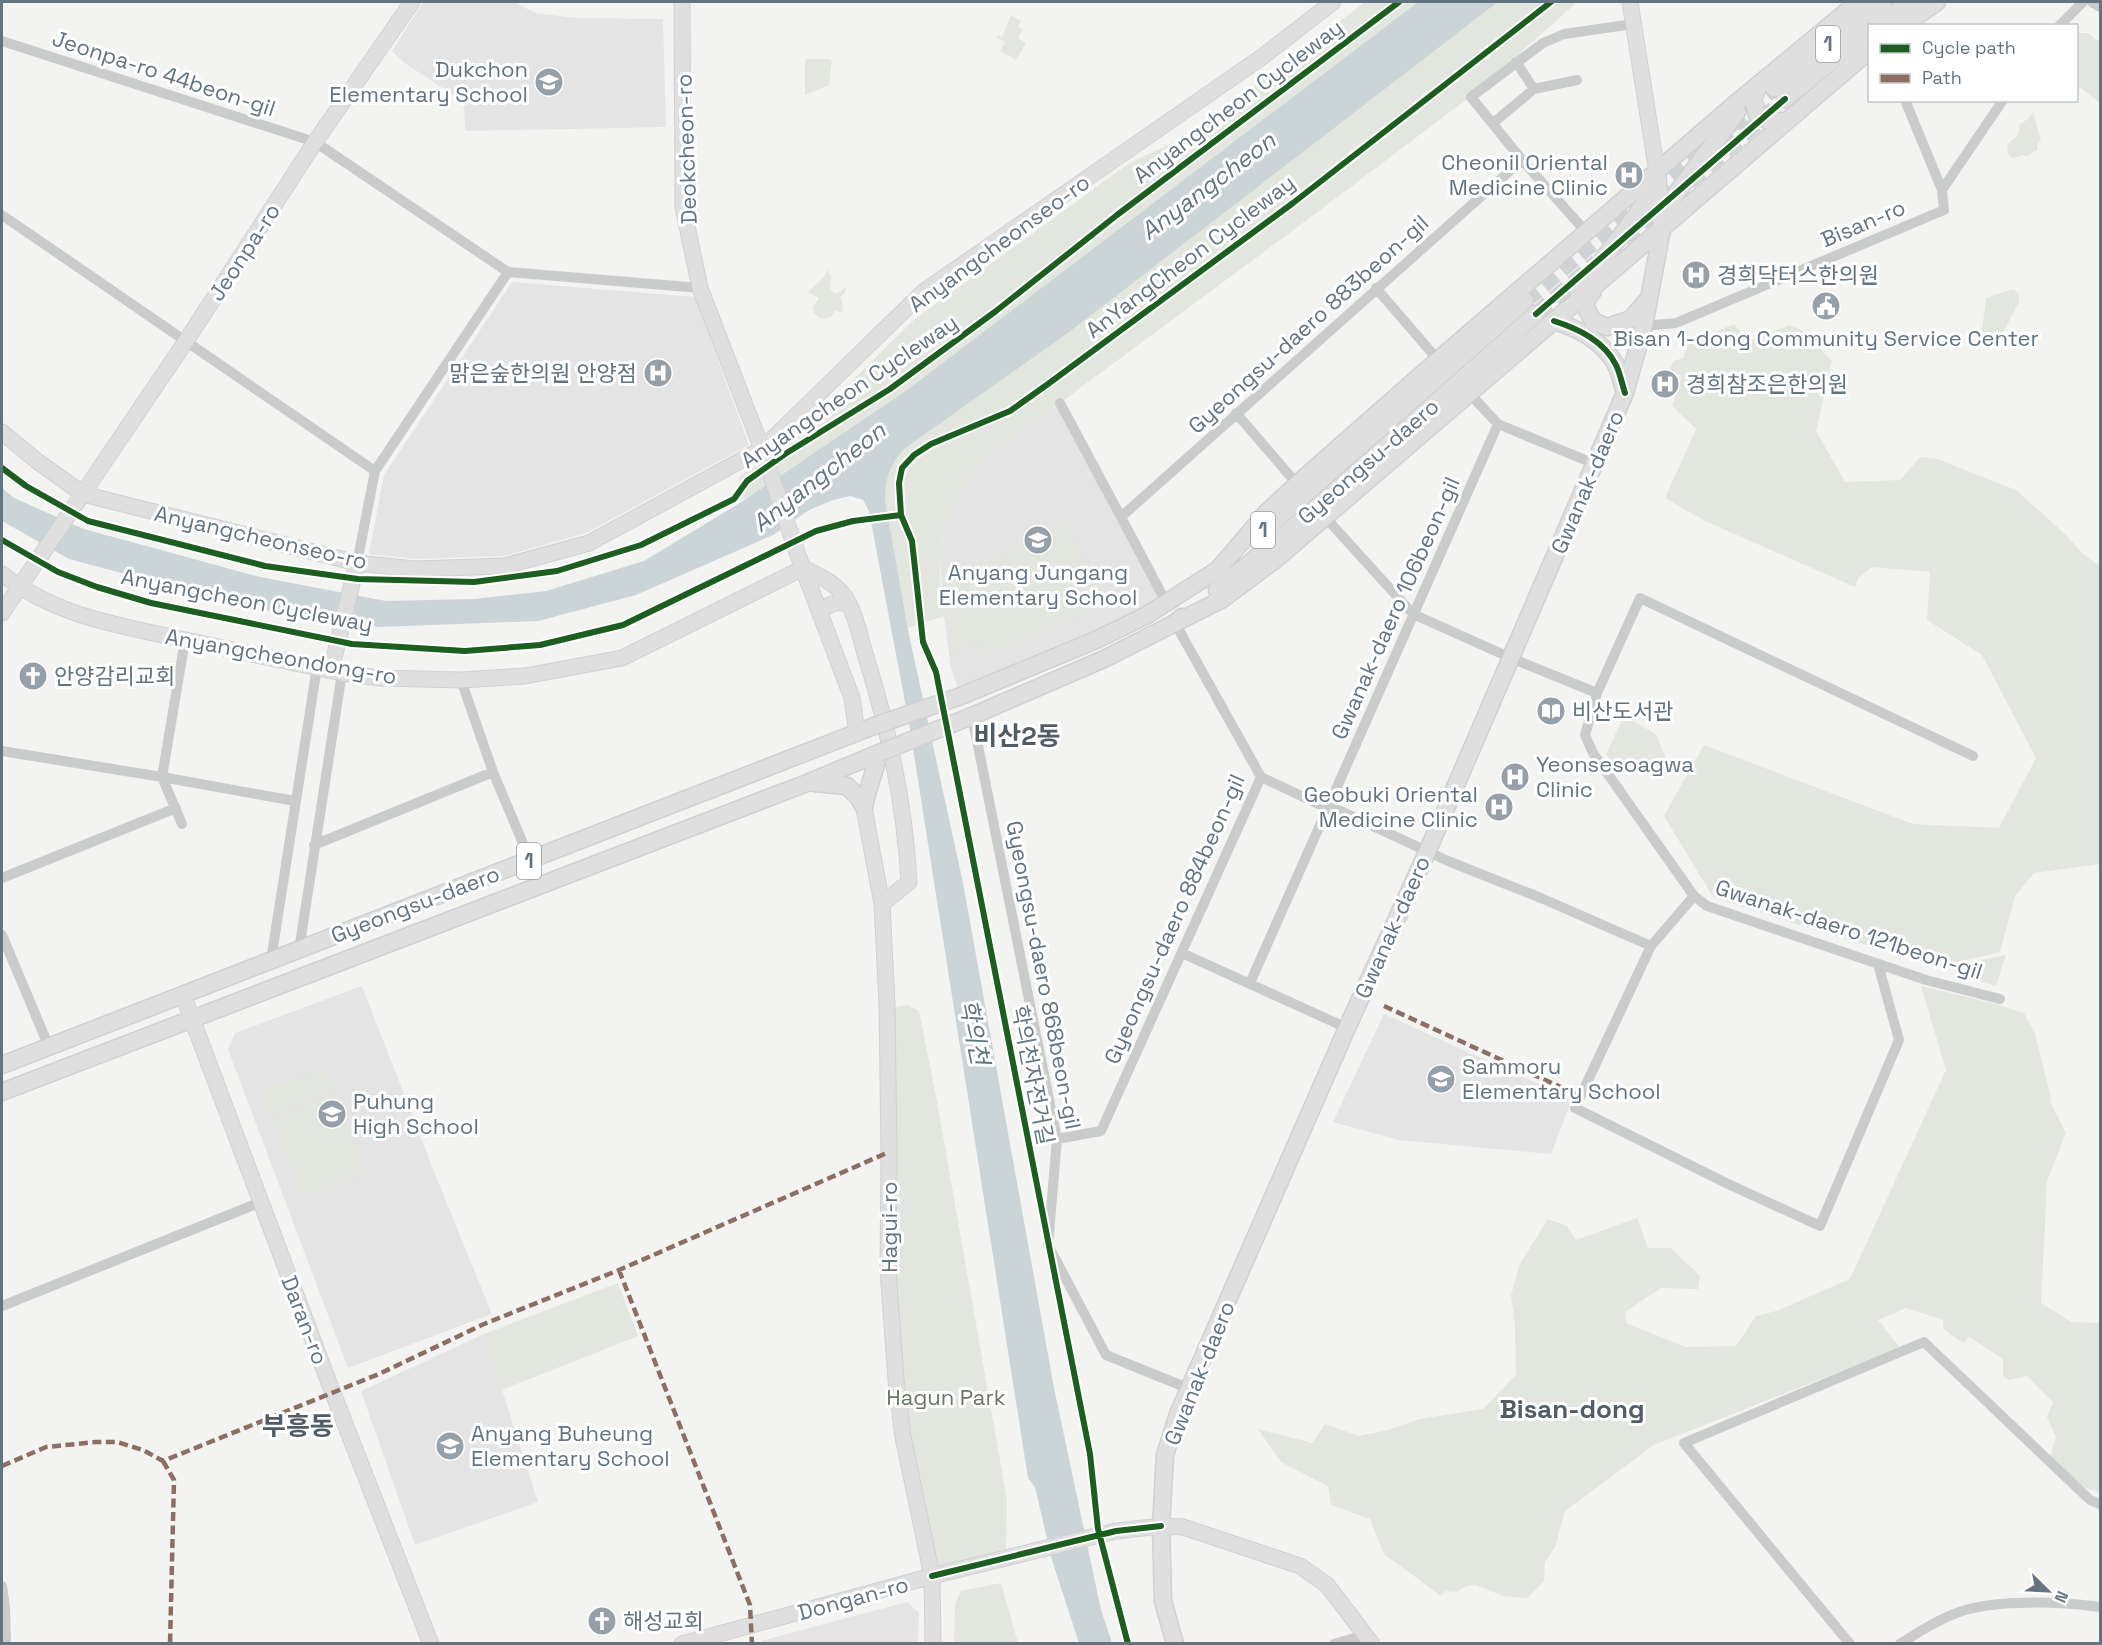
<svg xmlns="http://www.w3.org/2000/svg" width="2102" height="1645" font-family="'Space Grotesk','Noto Sans KR',sans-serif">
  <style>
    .built { fill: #e3e4e3 }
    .green { fill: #e2e6df }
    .water { fill: #cbd4d6 }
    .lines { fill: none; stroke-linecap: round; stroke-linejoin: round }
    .primary-tunnel { stroke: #cfd3d5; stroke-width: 16; stroke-dasharray: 16 8; stroke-linecap: butt }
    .secondary-casing { stroke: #d0d1d2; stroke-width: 17 }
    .primary-casing { stroke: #d0d1d0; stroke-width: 19 }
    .street { stroke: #cacccc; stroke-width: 10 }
    .secondary { stroke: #dfdfe0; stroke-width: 15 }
    .primary { stroke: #dfdfe0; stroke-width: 16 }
    .primary-bridge-casing { stroke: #d0d1d0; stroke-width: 19; stroke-linecap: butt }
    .primary-bridge { stroke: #dfdfe0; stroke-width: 16 }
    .quiet { stroke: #8d6e63; stroke-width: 4.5; stroke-dasharray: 9 4.5; stroke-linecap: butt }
    .cycleway-casing { stroke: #fff; stroke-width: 10 }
    .cycleway { stroke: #1b5e20; stroke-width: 6 }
    .labels { text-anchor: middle; stroke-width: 6; stroke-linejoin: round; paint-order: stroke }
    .shield { fill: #fff; stroke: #929ea7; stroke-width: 1.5 }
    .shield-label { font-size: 21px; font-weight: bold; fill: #637481 }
    .poi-label { font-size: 22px; fill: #637481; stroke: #fff; text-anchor: start }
    .street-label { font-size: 22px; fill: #637481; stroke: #fff }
    .park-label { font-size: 22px; fill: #677862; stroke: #fff }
    .water-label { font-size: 24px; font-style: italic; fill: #5f777f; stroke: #fff }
    .quarter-label { font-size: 26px; font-weight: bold; fill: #515d66; stroke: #fff }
  </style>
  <rect width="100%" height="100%" fill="#f3f3f1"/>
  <!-- built -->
  <path class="built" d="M423,2h91l21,11 41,5 87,1 3,108 -201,4 -1,-29 -61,-40 -11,-11z
    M512,282l183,15 54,148 -163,88 -82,23 -89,3 -46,-5 15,-79z
    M1060,403l107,201 -206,92 -10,-27 -7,-53 -4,-60 7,-32 15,-33 21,-31z
    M362,986l75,193 55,135 -144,54 -120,-319 7,-16z
    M1384,1014l188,85 -21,55 -152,-14 -66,-18z
    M484,1334l54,168 -123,43 -54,-154z
    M907,1602l12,11 -1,30h-157v-2z"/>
  <!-- green -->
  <path class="green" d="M1365,2h53l-511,388 -164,111 -5,-24 46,-29 131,-129 213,-155 65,-31z
    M1498,2h79l-56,50 -5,10 -209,158 -324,240c-20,29 -38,58 -42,94 -3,20 2,42 3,62l-36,12 -23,-128c0,-20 5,-36 19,-51l164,-116z
    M1011,15l10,6 -3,6 5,2 -5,9 8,5 -10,17 -16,-9 5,-9 -9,-5 1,-2 5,2z
    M2077,33h10l13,9v61l-23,-18z
    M807,59h22l3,2 -3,24 -24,10v-35z
    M2033,112l8,28 -4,5v5l-9,6 -6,-1 -9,3 -5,-4 -1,-9 11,-10 2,-11 8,-5z
    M828,270l3,7 -1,13 6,4 11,-7 -3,7 -4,3 3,7 -1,9 -7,-3 -4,7 -10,2 -7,-6 -1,-6 6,-9 -11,-6 14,-13z
    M2010,290h4l5,4v8l-21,40c-6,7 -15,5 -17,-4l5,-40z
    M1734,324l15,17 40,-16 14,6 29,30 -16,70 29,51 55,-2 20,-23 17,2 79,31 49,44 18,20 17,12v298l-66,9 -19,23 -15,56 -60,14 -122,-35 -105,-34 -49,-81 40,-71 209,79 86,4 37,-70 -54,-103 -55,-35 3,-48 -58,-5 -14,11 -3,9 -150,-66 -40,-23 31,-69 -24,-23 10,-30 -14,-5 6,-10 9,-3 6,-15z
    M1065,521l44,82 -126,54 -6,-14 -23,10 -7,-38 -2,-27 8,-3 2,4v-10z
    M1624,716l32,18 10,25 -4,9c-21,4 -43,4 -56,-14z
    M2006,955l-10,31 -39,-11 -6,-9z
    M1921,986l75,18 28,9 11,21 15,60 1,10 15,29 -19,48 -6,122 30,19 29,1v169l-20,-5 -30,-31 6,-19 -9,-20 6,-15 -26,-26 -19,4 -5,-4v-17l-34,-22 -6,6 -20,-14v-9l-37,-12 -28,12 22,28 -246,97 -89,66 -10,36 -10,15 -1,19 -17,17 -24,-2 -27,-11 -9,1 -11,6 -10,-1 -5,5 -57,-42 -14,-35 -39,-14 -3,-19 -47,-24 -23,-33 54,14 13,-19 34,12 29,-6 32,-11 63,-10 33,-34 -1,-49 -4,-31 9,-31 28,-45 19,7 9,14 61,-22 11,30h23l29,28 -2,13 -37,-1 -36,24 1,11 59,24 51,-1 20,-30 20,-5 74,-32 96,-209z
    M908,1005l11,6 17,85 71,404 -1,49 -70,21 -33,-174 -11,-127v-261z
    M328,1067l9,24 -67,25 -9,-24z
    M337,1094l30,79 -65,25 -30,-79z
    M618,1283l20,53 -136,54 -18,-56z
    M1001,1583l17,60h-64l1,-39 6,-13z"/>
  <!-- water -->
  <path class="water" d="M1418,2h80l-430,331 -164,116c-14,15 -19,31 -19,51l24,135 54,248 91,505 47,222 11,33h-33l-27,-83 -17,-73 -7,-9 -119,-755 -40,-212 -6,-11 -13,-4 -17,4 -24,10 -36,25 -137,60 -98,26 -159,6 -127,-19 -183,-49 -67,-38v-33l12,10 70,31 176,48 126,24 88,-2 72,-8 98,-30 99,-60 164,-111z"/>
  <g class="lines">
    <!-- primary-tunnel -->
    <path class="primary-tunnel" d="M1730,126l44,-38
      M1689,182l96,-83
      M1623,239l46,-40
      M1525,301l183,-156
      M1536,314l61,-52"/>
    <!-- secondary casing -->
    <g class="secondary-casing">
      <path id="secondary" d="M682,2l1,205 17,81 62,161 36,106 54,143 5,35
        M1630,2l27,170
        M2,432l35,29 46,33 274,69 58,6 90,-3 84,-23 173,-94 161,-157 339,-235 71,-55
        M2,574c52,41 111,50 174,64 55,12 111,23 166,35l37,5 82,2 64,-4 97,-18 181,-90c19,9 37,17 46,36 8,16 12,36 17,53 23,73 39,149 43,225l-27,22
        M2,613l184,-272 129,-199 97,-140
        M820,613c9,-10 16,-12 29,-9
        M331,670l26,-107
        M864,808l18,96 5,100 2,148 -1,118 8,110 7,57 29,139 1,68
        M183,995l148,393 100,256
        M682,1644l250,-68 184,-45 45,-5 22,1 117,39 27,19 45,59"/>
    </g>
    <!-- primary casing -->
    <g class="primary-casing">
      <path id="primary" d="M1875,26l37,-24
        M1903,26l34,-24
        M1760,83l-7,15 4,17 12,6h17
        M1774,88l93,-76 16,-10
        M1785,99l85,-69
        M1664,222l8,-23 65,-87
        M1579,291l64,-85 12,-31
        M1593,291l-7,10 1,9 6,11 14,6 24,-8 17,-20
        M1554,321c25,8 49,20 62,44 4,8 6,19 9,28
        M1262,532l263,-231
        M1215,573l52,-61 30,-28 141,-124 298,-257 122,-101
        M1217,590l99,-82 220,-194
        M1175,623l46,-23 54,-40 595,-510
        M961,696l135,-56 51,-25 75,-48
        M972,716l132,-57 71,-36 7,-6
        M814,783l33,3 12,12 5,10
        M864,808c3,-19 11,-36 15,-55
        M2,1065l872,-339
        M2,1092l805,-309 72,-30
        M1175,1644l-12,-43 -2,-75 4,-71 13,-41 169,-386 81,-178 197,-457 19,-67 18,-97 -5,-57"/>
    </g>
    <!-- street -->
    <path class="street" d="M2092,2l8,5
      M2059,26l24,-24
      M2,41l313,101 193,130 192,16
      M1534,89l43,-9
      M1905,100l37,90
      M1493,123l41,-34 -18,-27
      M1522,160l-51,-63 72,-54 21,-9 69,-10
      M2,215l373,256
      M1376,288l62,72
      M1644,326l32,-3 268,-113 -2,-20 61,-90
      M1469,393l29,31
      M1060,403l61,114
      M1236,413l61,71
      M1326,518l87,96 98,44 86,35 -12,42 8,18 101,143 13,10 219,74 74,19
      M357,563l18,-92 133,-199
      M1167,604l-46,-87 401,-357 65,73
      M1175,623l86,154
      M461,680l32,92 37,88
      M1597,693l43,-95 333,158
      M972,716l85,423 -9,106 58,110 84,34
      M2,751l160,26 133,24
      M1261,777l68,32
      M1330,806l118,55 93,37 110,48 43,-50
      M182,824l-20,-47 23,-137
      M314,845l179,-73
      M2,878l174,-70
      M2,935l47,112
      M1651,946l-76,162 151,75 94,43 79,-186 -21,-76
      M299,950l43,-277
      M1182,953l165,75
      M271,960l46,-293
      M1250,983l248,-559 97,40
      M1057,1139l44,-8 160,-354
      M2,1306l259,-104
      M2,1586l3,21 1,37
      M1334,1644l31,-9
      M1850,1644l-166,-201 240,-101 166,158 10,4
      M1900,1644c20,-13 39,-25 62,-33 36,-12 100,-9 138,-4"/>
    <!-- secondary -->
    <use href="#secondary" class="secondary"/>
    <!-- primary -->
    <use href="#primary" class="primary"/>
    <!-- primary-bridge casing -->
    <g class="primary-bridge-casing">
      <path id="primary-bridge" d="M874,726l87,-30
        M879,753l93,-37"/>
    </g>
    <!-- primary-bridge -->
    <use href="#primary-bridge" class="primary-bridge"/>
    <!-- quiet -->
    <path class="quiet" d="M1384,1006l196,90
      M619,1270l131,335 2,39
      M163,1461l11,19 -4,164
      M2,1466l44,-19 50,-5h21l26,8 20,11 216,-87 105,-50 135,-54 270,-118"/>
    <!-- cycleway casing -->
    <g class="cycleway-casing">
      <path id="cycleway" d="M1536,314l249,-215
        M1554,321c25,8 50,20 62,44 4,8 6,19 9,28
        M2,468l24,18 62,35 177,45 93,13 116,3 83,-11 84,-26 93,-46 13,-18 38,-27 105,-65 106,-78 121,-96 282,-213
        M2,540l56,32 39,15 54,16 201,41 113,7 75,-6 83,-20 193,-94 37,-10 48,-6
        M932,1576l184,-45 45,-5
        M1128,1644l-30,-115 -8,-75 -154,-782 -13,-30 -11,-101 -11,-26 -2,-32 3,-15 12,-13 17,-11 79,-33 38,-27 245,-181 258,-201"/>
    </g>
    <!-- cycleway -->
    <use href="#cycleway" class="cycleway"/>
  </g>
  <!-- icons -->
  <defs>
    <g id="school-disc" transform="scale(1.5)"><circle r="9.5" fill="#95a0a8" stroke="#fff"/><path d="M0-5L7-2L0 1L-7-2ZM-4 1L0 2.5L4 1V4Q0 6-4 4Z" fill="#fff"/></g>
    <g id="hospital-disc" transform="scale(1.5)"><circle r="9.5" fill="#95a0a8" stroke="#fff"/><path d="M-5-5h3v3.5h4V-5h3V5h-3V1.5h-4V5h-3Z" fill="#fff"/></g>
    <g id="civic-disc" transform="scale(1.5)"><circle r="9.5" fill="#95a0a8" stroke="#fff"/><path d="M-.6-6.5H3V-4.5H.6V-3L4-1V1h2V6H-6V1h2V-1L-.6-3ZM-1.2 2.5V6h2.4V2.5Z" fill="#fff"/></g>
    <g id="church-disc" transform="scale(1.5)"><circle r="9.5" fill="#95a0a8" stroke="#fff"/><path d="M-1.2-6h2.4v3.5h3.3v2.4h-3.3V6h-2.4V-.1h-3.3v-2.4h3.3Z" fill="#fff"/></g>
    <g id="library-disc" transform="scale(1.5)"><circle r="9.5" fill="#95a0a8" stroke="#fff"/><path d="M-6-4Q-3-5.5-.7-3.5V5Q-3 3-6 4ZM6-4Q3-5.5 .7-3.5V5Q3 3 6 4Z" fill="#fff"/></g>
  </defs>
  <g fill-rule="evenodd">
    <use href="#school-disc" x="549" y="82"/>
    <use href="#hospital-disc" x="1629" y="175"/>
    <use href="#hospital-disc" x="1696" y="275"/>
    <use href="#civic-disc" x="1826" y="306"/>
    <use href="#hospital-disc" x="658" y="373"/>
    <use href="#hospital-disc" x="1665" y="384"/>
    <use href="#school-disc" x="1038" y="540"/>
    <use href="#church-disc" x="33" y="676"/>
    <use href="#library-disc" x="1551" y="711"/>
    <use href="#hospital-disc" x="1515" y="777"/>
    <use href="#hospital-disc" x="1499" y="807"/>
    <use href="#school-disc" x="1441" y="1079"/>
    <use href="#school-disc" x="332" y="1114"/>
    <use href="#school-disc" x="450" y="1446"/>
    <use href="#church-disc" x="602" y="1621"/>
  </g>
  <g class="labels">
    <!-- shield labels -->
    <g class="shield">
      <rect x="1816" y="26" width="24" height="36" rx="4.5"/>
      <rect x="1251" y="512" width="24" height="36" rx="4.5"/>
      <rect x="517" y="843" width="24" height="36" rx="4.5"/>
    </g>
    <g class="shield-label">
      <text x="1828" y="51">1</text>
      <text x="1263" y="537">1</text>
      <text x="529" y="868">1</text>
    </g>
    <!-- poi labels -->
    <g class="poi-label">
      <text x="528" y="77" text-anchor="end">Dukchon<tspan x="528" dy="25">Elementary School</tspan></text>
      <text x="1608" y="170" text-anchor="end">Cheonil Oriental<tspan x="1608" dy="25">Medicine Clinic</tspan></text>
      <text x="1717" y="283">경희닥터스한의원</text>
      <text x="1826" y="346" text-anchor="middle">Bisan 1-dong Community Service Center</text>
      <text x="637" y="381" text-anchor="end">맑은숲한의원 안양점</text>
      <text x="1686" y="392">경희참조은한의원</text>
      <text x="1038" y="580" text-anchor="middle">Anyang Jungang<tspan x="1038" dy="25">Elementary School</tspan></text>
      <text x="54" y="684">안양감리교회</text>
      <text x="1572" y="719">비산도서관</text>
      <text x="1536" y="772">Yeonsesoagwa<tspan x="1536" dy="25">Clinic</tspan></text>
      <text x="1478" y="802" text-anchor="end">Geobuki Oriental<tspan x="1478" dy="25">Medicine Clinic</tspan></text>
      <text x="1462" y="1074">Sammoru<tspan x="1462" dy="25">Elementary School</tspan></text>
      <text x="353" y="1109">Puhung<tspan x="353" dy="25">High School</tspan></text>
      <text x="471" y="1441">Anyang Buheung<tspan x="471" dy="25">Elementary School</tspan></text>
      <text x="623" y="1629">해성교회</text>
    </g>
    <!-- street labels -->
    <g class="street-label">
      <text transform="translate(164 73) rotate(18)" y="8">Jeonpa-ro 44beon-gil</text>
      <text transform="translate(1238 101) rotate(-37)" y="8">Anyangcheon Cycleway</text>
      <text transform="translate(686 149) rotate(-92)" y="8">Deokcheon-ro</text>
      <text transform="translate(1863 223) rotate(-23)" y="8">Bisan-ro</text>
      <text transform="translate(999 243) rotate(-36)" y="8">Anyangcheonseo-ro</text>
      <text transform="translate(244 252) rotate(-57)" y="8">Jeonpa-ro</text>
      <text transform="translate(1190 256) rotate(-37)" y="8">AnYangCheon Cycleway</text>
      <text transform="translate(1308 324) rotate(-42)" y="8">Gyeongsu-daero 883beon-gil</text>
      <text transform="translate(849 391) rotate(-34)" y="8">Anyangcheon Cycleway</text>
      <text transform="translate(1368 461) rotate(-41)" y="8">Gyeongsu-daero</text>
      <text transform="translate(1587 482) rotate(-67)" y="8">Gwanak-daero</text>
      <text transform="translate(261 537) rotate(13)" y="8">Anyangcheonseo-ro</text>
      <text transform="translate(247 600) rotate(11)" y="8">Anyangcheon Cycleway</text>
      <text transform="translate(1395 608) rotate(-66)" y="8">Gwanak-daero 106beon-gil</text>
      <text transform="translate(281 656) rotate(10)" y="8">Anyangcheondong-ro</text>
      <text transform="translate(415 904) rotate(-21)" y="8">Gyeongsu-daero</text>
      <text transform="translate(1174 919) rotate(-66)" y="8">Gyeongsu-daero 884beon-gil</text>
      <text transform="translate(1392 927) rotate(-66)" y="8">Gwanak-daero</text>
      <text transform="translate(1849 929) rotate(18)" y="8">Gwanak-daero 121beon-gil</text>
      <text transform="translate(1044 975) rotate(79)" y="8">Gyeongsu-daero 868beon-gil</text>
      <text transform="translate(1033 1075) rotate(79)" y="8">학의천자전거길</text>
      <text transform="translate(889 1227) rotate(-90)" y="8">Hagui-ro</text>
      <text transform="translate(305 1320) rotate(69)" y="8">Daran-ro</text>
      <text transform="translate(1199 1373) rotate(-68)" y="8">Gwanak-daero</text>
      <text transform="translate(853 1598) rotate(-15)" y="8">Dongan-ro</text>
    </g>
    <!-- park labels -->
    <g class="park-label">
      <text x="946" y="1405">Hagun Park</text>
    </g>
    <!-- water labels -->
    <g class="water-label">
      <text transform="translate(1208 186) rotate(-37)" y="8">Anyangcheon</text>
      <text transform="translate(819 477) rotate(-38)" y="8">Anyangcheon</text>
      <text transform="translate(974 1032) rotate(79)" y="8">학의천</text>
    </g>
    <!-- quarter labels -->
    <g class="quarter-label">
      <text x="1017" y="745">비산2동</text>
      <text x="1572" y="1418">Bisan-dong</text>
      <text x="298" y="1435">부흥동</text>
    </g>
  </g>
  <!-- border -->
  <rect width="2102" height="1645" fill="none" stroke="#637481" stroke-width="6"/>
  <!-- legend -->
  <rect x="1868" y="24" width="210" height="78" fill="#ffffff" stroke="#c1c7cd" stroke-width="1.5"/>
  <rect x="1880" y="44" width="30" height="9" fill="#1b5e20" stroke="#c1c7cd" stroke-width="1.5"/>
  <text x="1922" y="54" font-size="18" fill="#637481">Cycle path</text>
  <rect x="1880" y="74" width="30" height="9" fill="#8d6e63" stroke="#c1c7cd" stroke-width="1.5"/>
  <text x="1922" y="84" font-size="18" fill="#637481">Path</text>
  <!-- north arrow -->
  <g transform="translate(2048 1591) rotate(114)" stroke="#ffffff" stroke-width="4.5" paint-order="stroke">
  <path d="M0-4.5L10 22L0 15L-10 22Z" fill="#637481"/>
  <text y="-9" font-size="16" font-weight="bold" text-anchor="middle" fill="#637481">N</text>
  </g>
</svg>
